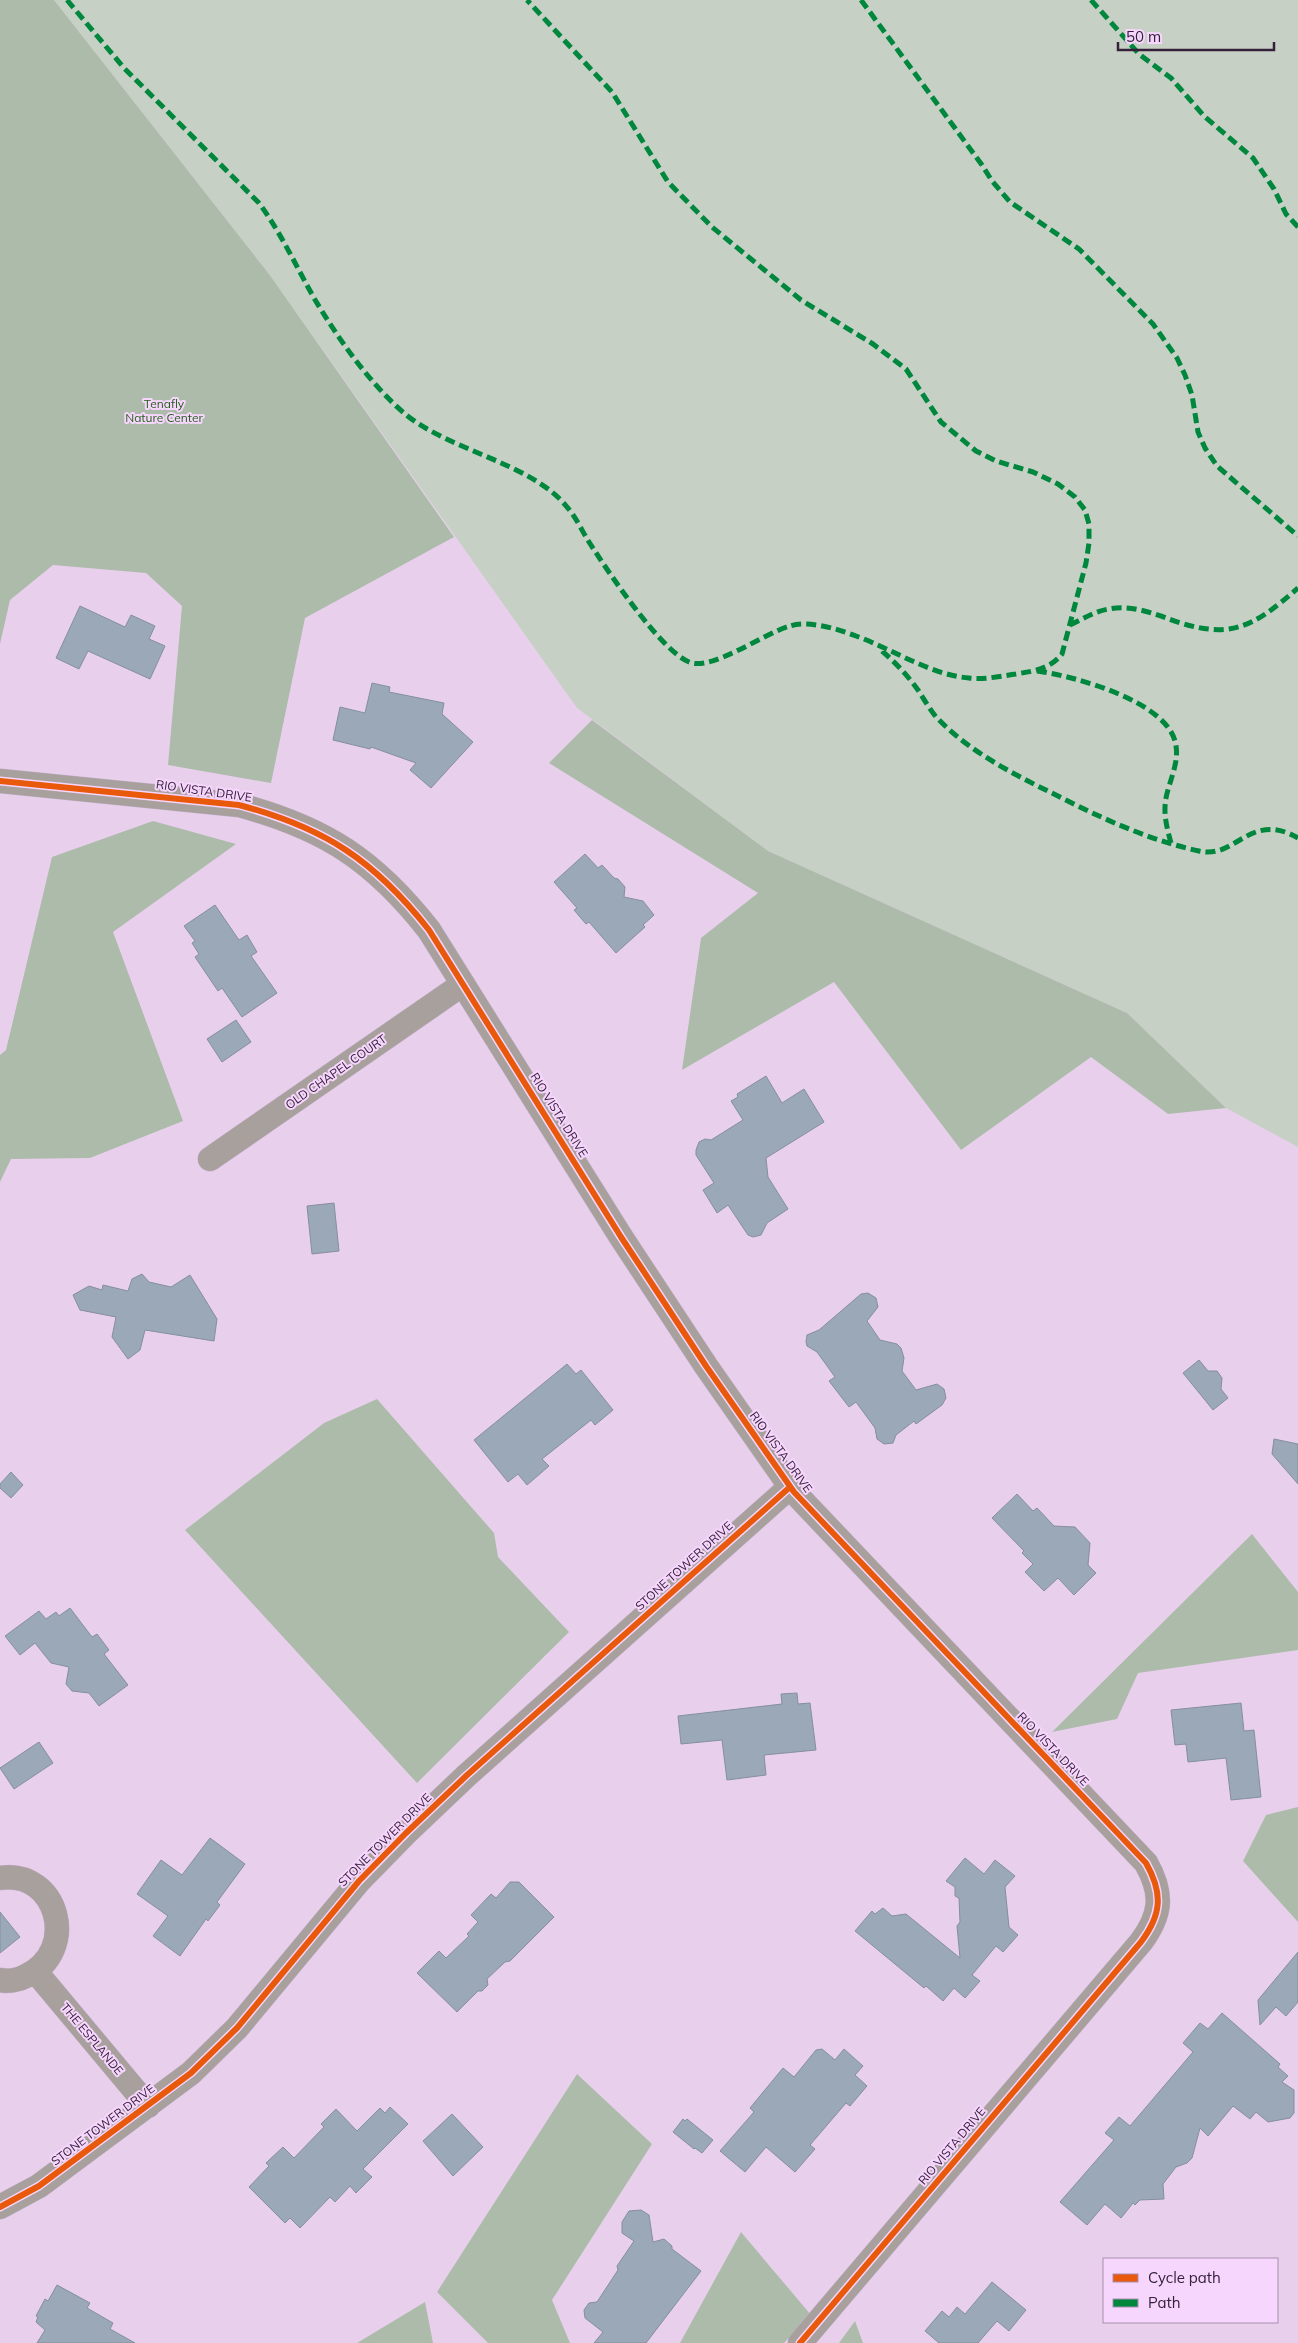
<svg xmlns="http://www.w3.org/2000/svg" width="1298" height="2343" font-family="Mulish,sans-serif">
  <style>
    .green { fill: #c6d0c4 }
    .forest { fill: #adbbaa }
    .building { fill: #9aa8b7; stroke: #858f9d }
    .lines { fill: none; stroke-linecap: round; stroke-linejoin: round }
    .minor-casing { stroke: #c3afc7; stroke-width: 25 }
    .minor { stroke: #a7a09c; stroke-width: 24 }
    .quiet { stroke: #00873e; stroke-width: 5; stroke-dasharray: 10 5; stroke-linecap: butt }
    .cycleway-casing { stroke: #f7d6fe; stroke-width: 9 }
    .cycleway { stroke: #e8590c; stroke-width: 6 }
    .labels { text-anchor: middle; stroke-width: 4; stroke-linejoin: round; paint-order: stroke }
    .park-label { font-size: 12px; fill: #225f16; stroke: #f7d6fe }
    .street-label { font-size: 12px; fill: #36213a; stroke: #f7d6fe }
  </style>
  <rect width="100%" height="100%" fill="#e8d0ed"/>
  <!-- green -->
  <path class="green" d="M54,0h1244v1147l-72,-39 -99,-95 -359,-162 -191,-143 -308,-434z"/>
  <!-- forest -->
  <path class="forest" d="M0,0h54l215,274 185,263 -149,81 -34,165 -103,-18 14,-159 -36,-33 -93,-8 -43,35 -10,44z
    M592,720l176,131 359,162 99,95 -58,6 -77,-57 -130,93 -127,-168 -152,88 19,-132 57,-45 -209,-130z
    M153,821l83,23 -123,88 70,189 -93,37 -79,1 -11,23v-127l6,-5 46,-193z
    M377,1399l117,134 4,24 71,75 -152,151 -232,-253 139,-107z
    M1252,1534l46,58v58l-160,23 -21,46 -65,13z
    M1298,1807v115l-55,-61 23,-46z
    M577,2074l75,70 -100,156 18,43h-82l-51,-51z
    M741,2232l70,83 -27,28h-104z
    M425,2302l8,41h-76z
    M855,2321l8,22h-24z"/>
  <!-- building -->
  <path class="building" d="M80,606l45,21 6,-12 24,11 -6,13 16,7 -15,33 -62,-28 -9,18 -23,-11z
    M372,683l18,4 -1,5 55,11 -2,11 31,28 -42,46 -21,-18 6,-7 -45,-16 -1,2 -37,-9 7,-33 25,6z
    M585,854l13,14 4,-3 12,13 4,1 7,8 -1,10 19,4 11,14 -11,10 2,2 -29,26 -27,-31 -3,2 -12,-14 3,-2 -23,-26z
    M215,905l24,35 8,-5 10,17 -6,4 26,37 -35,24 -20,-29 -4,3 -23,-34 4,-3 -7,-11 3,-2 -11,-15z
    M236,1020l15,22 -29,20 -15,-23z
    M766,1076l16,27 22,-14 20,33 -58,36 2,19 20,32 -21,14 -6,12 -8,2 -5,-2 -20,-30 -11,8 -14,-23 11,-7 -18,-28v-5l3,-8 6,-3 6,1 32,-20 -12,-19 7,-4 -1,-3z
    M334,1203l5,48 -27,3 -5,-48z
    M142,1274l7,8 22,5 19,-12 27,44 -3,22 -69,-11 -5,20 -12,9 -16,-22 4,-20 -36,-7 -7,-15 16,-9 13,4 1,-5 25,6 4,-12z
    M868,1293l8,5 2,9 -11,14 13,19 17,4 4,4 3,10 -2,13 14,19 21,-6 7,5 2,9 -4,7 -26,19 -2,-3 -18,14 -3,8 -9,1 -7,-5 -2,-11 -19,-26 -7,5 -20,-26 6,-4 -18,-25 -10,-6 -1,-4 1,-7 12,-5 42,-36z
    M1199,1360l9,11h9l5,7 -1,11 7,9 -15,12 -30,-37z
    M567,1364l9,10 5,-4 32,40 -18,15 -4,-5 -49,39 7,7 -22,19 -9,-11 -10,8 -34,-42z
    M1274,1439l24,5v40l-26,-30z
    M11,1472l12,13 -12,13 -11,-10v-4z
    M1017,1494l16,17 4,-3 17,18 21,1 15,16 -2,22 8,8 -22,22 -16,-17 -14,13 -19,-19 8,-8 -11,-11 2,-2 -32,-33z
    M70,1608l22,29 5,-3 12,16 -5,4 24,31 -29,21 -10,-13 -17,-2 -6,-7 3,-17 -18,-4 -16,-20 -15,12 -15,-19 34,-25 7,8 10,-7 3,4z
    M797,1693l1,11 12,-1 6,47 -52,5 2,20 -39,5 -5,-40 -41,4 -3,-28 104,-12 -1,-10z
    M1241,1703l3,28 10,-1 7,67 -30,3 -5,-42 -38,4 -2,-18 -11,1 -4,-35z
    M39,1742l14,21 -39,26 -14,-21z
    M210,1838l35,26 -28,38 3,3 -12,16 -2,-2 -26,37 -27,-20 15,-20 -31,-22 24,-34 21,15z
    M965,1858l19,16 11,-14 20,16 -10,11 4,40 9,8 -15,17 -7,-6 -24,29 8,6 -15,17 -11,-10 -11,13 -17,-15 -2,2 -69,-57 17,-20 3,3 8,-6 9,8 14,-2 54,44 -3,-32 3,-4 -1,-24 -4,-2v-9l-9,-6z
    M510,1882h9l35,35 -44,44 -5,1 -18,17 1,6 -6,6h-4l-21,21 -40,-39 22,-22 7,7 23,-22 -2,-2 11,-12 -7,-7 20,-21 5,4z
    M0,1912l20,25 -20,16z
    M1298,1952v50l-12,14 -10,-9 -16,18 -2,-25z
    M1222,2013l58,51 -2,3 10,9 -6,6 12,8v23l-4,5 -22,4 -12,-10 -6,7 -17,-13 -25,30 -8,-8 -8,30 -5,5 -11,4 -13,17 1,15 -24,1 -5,5 -2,-2 -12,15 -16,-14 -18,21 -27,-23 54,-62 -9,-7 14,-16 11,9 63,-74 -10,-9 17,-20 8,6z
    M822,2049l13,11 9,-11 19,17 -8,9 12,11 -17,20 -4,-3 -36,42 5,4 -20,23 -29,-25 -21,25 -25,-21 34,-39 -4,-4 33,-40 11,9 22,-27z
    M390,2107l18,17 -45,45 9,8 -16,16 -6,-7 -15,16 -5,-5 -30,31 -10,-10 -5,5 -36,-36 20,-21 -3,-3 17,-16 11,11 30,-31 -3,-3 15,-15 21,22 23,-23 5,5z
    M452,2114l31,33 -30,29 -30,-35z
    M683,2119l2,2 2,-2 26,21 -11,13 -7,-5 -1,1 -21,-17z
    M641,2210l8,5 4,27 11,-3 8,7v3l29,22 -55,72h-52l9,-11 -18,-14 -1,-8 5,-7 8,-1 21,-32 -1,-4 17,-25 -12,-8v-11l7,-11z
    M992,2282l34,28 -17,21 -12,-10 -19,22h-39l-14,-12 17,-20 7,6 8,-10 8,7z
    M57,2285l33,18 -3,5 26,15 -3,6 25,14h-98l8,-13 -9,-8 2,-5 -2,-1 9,-17 3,2z"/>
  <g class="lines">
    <!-- minor casing -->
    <g class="minor-casing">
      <path id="minor" d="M0,781l239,24c86,23 135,55 190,125l192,307 85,129 88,126 352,371c17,30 16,51 -5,79l-341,401
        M210,1159l253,-175
        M0,1878c58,-9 80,73 26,98 -7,4 -18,6 -26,4
        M36,1972l112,134
        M0,2207l39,-21 152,-113 46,-45 122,-147 47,-48 60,-57 324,-289"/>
    </g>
    <!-- minor -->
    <use href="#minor" class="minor"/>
    <!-- quiet -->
    <path class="quiet" d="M67,0l57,68 135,135c22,30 37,63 55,95 23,39 56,86 90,115 43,37 128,50 163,94 9,10 15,24 22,35 18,28 71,108 100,120 22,10 77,-30 101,-36 19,-6 48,3 66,10 36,13 75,39 113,42 15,2 32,-2 47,-4 18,-3 34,-5 46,-20l24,-91 3,-20v-19l-4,-14 -10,-13 -17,-13 -25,-12 -37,-11 -20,-10 -35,-29 -35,-53 -33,-25 -72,-44 -89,-73 -44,-45 -56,-90 -85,-92
      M861,0l121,165 10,16 18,21 69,47 74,75 24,34 8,17 7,20 6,37 7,16 12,18 81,70
      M1091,0l48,54 32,24 33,38 49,42 21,31 12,25 12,13
      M1070,625c13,-6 25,-14 39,-16 20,-4 42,3 60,10 61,22 83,9 129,-31
      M882,651c13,11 26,25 36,39 6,9 12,20 19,28 34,35 78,57 121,78 45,23 91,44 141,55 37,9 51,-41 99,-13
      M1037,671c37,5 134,31 139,75 3,17 -7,36 -10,52 -3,16 1,30 5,45"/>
    <!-- cycleway casing -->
    <g class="cycleway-casing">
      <path id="cycleway" d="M0,781l239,24c86,23 135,55 190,125l192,307 85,129 88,126 352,371c17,30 16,51 -5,79l-341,401
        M0,2207l39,-21 152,-113 46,-45 122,-147 47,-48 60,-57 324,-289"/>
    </g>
    <!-- cycleway -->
    <use href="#cycleway" class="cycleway"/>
  </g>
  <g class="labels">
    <!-- park labels -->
    <g class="park-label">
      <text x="164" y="408">Tenafly<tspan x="164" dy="14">Nature Center</tspan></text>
    </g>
    <!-- street labels -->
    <g class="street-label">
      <text transform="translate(204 791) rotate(8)" y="4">RIO VISTA DRIVE</text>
      <text transform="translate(336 1072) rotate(-35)" y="4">OLD CHAPEL COURT</text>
      <text transform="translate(559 1115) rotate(58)" y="4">RIO VISTA DRIVE</text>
      <text transform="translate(781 1452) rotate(54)" y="4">RIO VISTA DRIVE</text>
      <text transform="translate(684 1566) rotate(-42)" y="4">STONE TOWER DRIVE</text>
      <text transform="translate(1053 1749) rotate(46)" y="4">RIO VISTA DRIVE</text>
      <text transform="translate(385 1840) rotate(-45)" y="4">STONE TOWER DRIVE</text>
      <text transform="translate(92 2039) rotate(50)" y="4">THE ESPLANDE</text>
      <text transform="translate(103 2125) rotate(-37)" y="4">STONE TOWER DRIVE</text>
      <text transform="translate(952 2146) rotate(-50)" y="4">RIO VISTA DRIVE</text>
    </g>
  </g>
  <!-- legend -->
  <rect x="1103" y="2258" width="175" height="65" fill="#f7d6fe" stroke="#aa8eb0"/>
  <rect x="1113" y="2274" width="25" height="8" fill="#e8590c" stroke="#aa8eb0"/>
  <text x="1148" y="2283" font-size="15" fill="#36213a">Cycle path</text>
  <rect x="1113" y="2299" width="25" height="8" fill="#00873e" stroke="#aa8eb0"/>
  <text x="1148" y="2308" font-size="15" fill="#36213a">Path</text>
  <!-- scale -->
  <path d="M1118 42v8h156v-8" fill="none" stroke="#36213a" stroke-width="2.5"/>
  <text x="1126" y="42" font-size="15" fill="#36213a" stroke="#f7d6fe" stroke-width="4" paint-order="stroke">50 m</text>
</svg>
